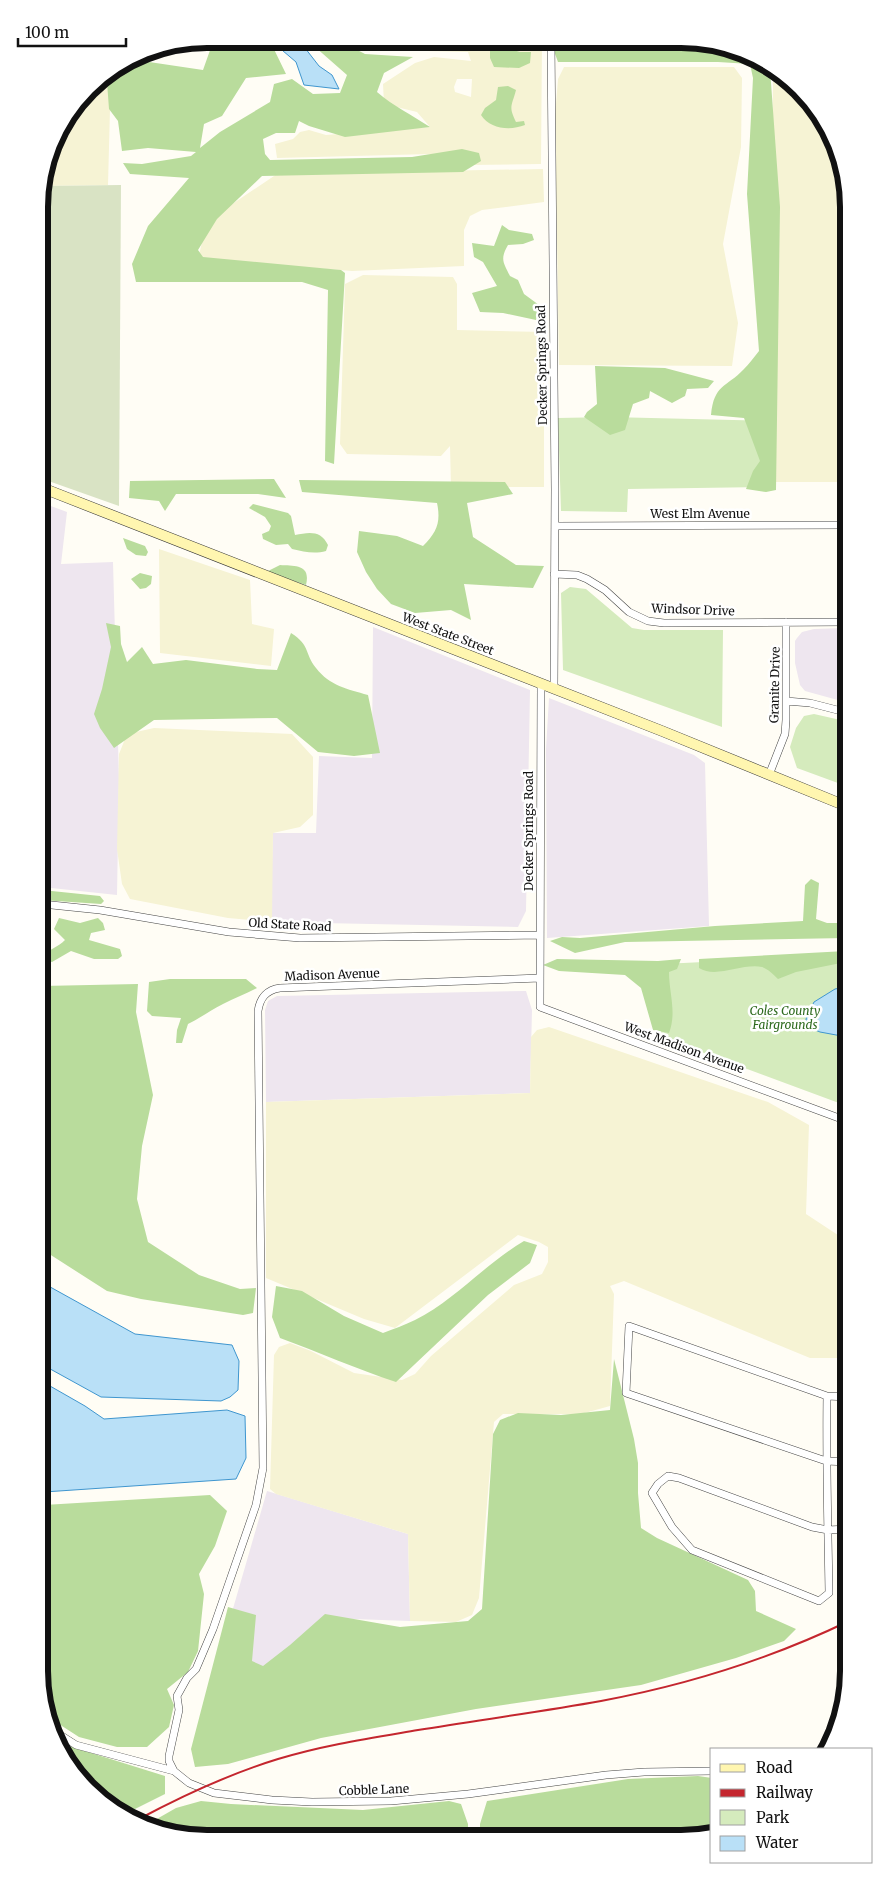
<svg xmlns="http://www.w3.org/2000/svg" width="888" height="1878" font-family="Merriweather,serif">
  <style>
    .industrial { fill: #eee6ef }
    .farmland { fill: #f6f3d4; fill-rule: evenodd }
    .green { fill: #d5ebbd }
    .forest { fill: #b9dc9c }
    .cemetery { fill: #d9e3c4 }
    .water { fill: #b9e0f7; stroke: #3f96cf }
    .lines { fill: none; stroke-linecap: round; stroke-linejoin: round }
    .street-casing { stroke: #444; stroke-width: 8 }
    .secondary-casing { stroke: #333; stroke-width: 11 }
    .street { stroke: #fff; stroke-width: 7 }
    .secondary { stroke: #fff6b0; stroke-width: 10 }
    .rail { stroke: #c4262e; stroke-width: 2 }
    .labels { text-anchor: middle; stroke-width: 5; stroke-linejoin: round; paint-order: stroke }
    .street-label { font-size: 12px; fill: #111; stroke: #fff }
    .park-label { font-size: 12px; font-style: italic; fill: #2f6b1f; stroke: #fff }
    .rim { fill: none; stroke: #111; stroke-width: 6 }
  </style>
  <rect width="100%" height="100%" fill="#fffdf5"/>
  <!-- industrial -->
  <path class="industrial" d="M40,502l27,10 -6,52 52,-2 6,217 -2,116 -75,-8 -1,-97 9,-1 -2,-28 -7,-2z
    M373,627l157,63 -4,221 -8,16 -248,-5 3,-89h43l3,-77 53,2z
    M845,628v74l-40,-11 -5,-6 -5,-22v-22l2,-3 5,-6 12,-3z
    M549,698l145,57 11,8 4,163 -162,12 -1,-189z
    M526,991l6,19 -2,83 -264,9 -1,-92 3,-9 9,-5z
    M267,1491l141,43 2,87 -85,-3 -57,52 -49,-13z"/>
  <!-- farmland -->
  <path class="farmland" d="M206,39h16l-2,9 -80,5z
    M339,40l203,1 -1,123 -72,1v-12l-192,5 -2,-14 18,-5 7,-7 9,-2 17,5 104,-8 -13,-15 -33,-8 -1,-20 32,-21 19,-6 37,4 -3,-9 -127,-3zM457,79h15l-1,18 -16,-5 -1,-5z
    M559,41l155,1 26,13 -51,-4 -130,-5z
    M564,67h170l8,11 -1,69 -18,97 15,79 -6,43 -173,-1 -4,-249 3,-37z
    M111,71l-3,114 -67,1 15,-54 40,-52z
    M773,71l19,9 29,33 22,50 2,319h-75z
    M543,169l1,33 -62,8 -12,6 -6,14v36l-112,5 -154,-12 9,-38 70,-47z
    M363,275l90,2 4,7v46l87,2v155h-93l-1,-41 -9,10 -94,-2 -7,-10 5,-160z
    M159,549l91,31 2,44 22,5 -3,37 -111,-13z
    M154,728l138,6 21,23v58l-13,12 -27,6 -1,89 -44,-4 -98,-19 -8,-15 -5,-35 2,-95 8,-20z
    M41,765h8l1,24 -9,1z
    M549,1027l219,75 41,23 -3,89 41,27 1,117h-38l-186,-77 -14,5 4,8 -4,112 -29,8h-78l-9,8 -15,176 -7,17 -16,7 -46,-1 -2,-87 -132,-40 -6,-5 4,-134 5,-8 11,-4 21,8 43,22 48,7 13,-6 16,-18 83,-71 28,-11 6,-12v-15l-9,-5 -21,-7 -123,93 -31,-9 -98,-41v-176l264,-9 1,-56 6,-7z"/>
  <!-- green -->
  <path class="green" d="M610,417l161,4 -1,66 -142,2 -1,23 -66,-1 -3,-93z
    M570,587l16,2 46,39 12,2h79l-1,97 -159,-57 -2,-77z
    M814,714l31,7 1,65 -49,-18 -7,-21 6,-19 8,-12z
    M846,955l1,151 -186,-69 2,-73z"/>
  <!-- forest -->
  <path class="forest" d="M214,39h55l17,35 -40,4 -24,38 -18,8 -4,24 20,-16 50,-30 4,-18 18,-5 21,15 27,-1 7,-18 -41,-36 32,1 27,14 48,3 -29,16 -7,19c16,14 35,23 53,35l-85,10 -36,-11 -10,-5 -4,12h-19l-13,6 2,15 5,6 142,-3 50,-8 17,4 2,8 -18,11 -201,4 -45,43 -19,31 5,7 138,13 4,3 -11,191 -9,-3 3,-171 -26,-8h-166l-4,-18 16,-38 41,-48 -59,-4 -7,-11 19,1 49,-8 5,-4 -48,-4 -26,3 -4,-30 -9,-12 -2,-27 17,-19 5,-4 74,11z
    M490,41h9v5l21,6h11l-1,11 -11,5 -25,-1 -4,-9z
    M567,46l164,4 39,19 10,138 -4,283 -10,2 -20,-3 7,-18 7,-10 -16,-43 -33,-3c3,-31 15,-27 33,-46 5,-5 10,-12 15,-18l-12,-157 6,-116 -3,-14 -32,-2h-160l-4,-11z
    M508,86l8,4c-4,16 -8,16 0,32l8,-1 1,4c-15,6 -35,4 -44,-10l4,-7 11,-8 2,-13z
    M502,225l7,5 23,4 2,6 -11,4 -15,1c-8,14 -5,17 2,31l8,4 6,14 15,11 -3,15 -33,-7 -23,-1 -8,-19 25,-7 -14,-24 -9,-5 -2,-14 22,3z
    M595,366l70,2 49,13 -6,7 -21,1 -2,7 -13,7 -22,-12 -1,7 -16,6 -8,26 -15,5 -26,-18 3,-5 10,-8z
    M274,479l12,19 -28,-4h-82l-11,17 -6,-10 -30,-3 1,-17z
    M299,480l206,2 8,12 -46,9 6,34 43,28 28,1 -11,22 -69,-4 7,36 -20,-10 -36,3 -24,-9 -14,-15 -11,-17 -9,-20 2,-21 38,5 26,10c14,-14 18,-24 14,-43l-135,-11z
    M253,504l35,9 3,3 4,19c14,-3 26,-5 33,10l-2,6c-11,3 -22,1 -34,-2l-4,-5 -12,1 -13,-6 -1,-5 7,-3 2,-5 -6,-9 -16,-9z
    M123,538l22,8 3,6 -2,4 -10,-1 -9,-6z
    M280,565c15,1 31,-1 26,20l-40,-13z
    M140,573l12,3 -1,8 -5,4 -6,1 -9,-10z
    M106,623l14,3 1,18 6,18 15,-15 11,17 33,-4 71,9 20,1 14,-37c20,13 13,20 25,35 14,18 31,21 52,27l12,58 -26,3 -36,-4 -41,-34 -123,2 -40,28 -14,-20 -6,-14 8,-25 9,-42z
    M811,879l8,4 -3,36 11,4h19v15l-221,4 -50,11 -25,-12 12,-4 18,1 135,-12 88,-5 2,-36z
    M42,890l58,6 4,5 -3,3 -59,-4z
    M59,918l21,5 18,-5 5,5 2,7 -14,3 -2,7 31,9 2,7 -4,3h-24l-23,-8 -19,11 -10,-2v-4c8,-7 16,-9 23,-16l-11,-11z
    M846,951v11l-50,10 -18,7c-4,-4 -10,-10 -16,-12 -20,-4 -46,12 -63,1v-9z
    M557,959l101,2 23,-2 -4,10 -8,3c0,21 8,40 0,61l-16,-3 -12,-42 -16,-13 -66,-4 -16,-6z
    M170,979h76l11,9c-11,6 -23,10 -34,16 -12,6 -23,14 -35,20l-6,19h-6l1,-13 4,-12 -29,-2 -5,-5 2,-29z
    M138,984l-2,28 17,83 -11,51 -5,53 11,43 51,33 41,14 16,-1 -3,25 -10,2 -38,-6 -64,-10 -34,-8 -64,-41 -1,-264z
    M524,1241l13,4 -7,18 -42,32 -92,87c-40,-13 -77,-30 -116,-44l-8,-21 4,-31 26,5 42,25 39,17c10,-4 22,-8 32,-13 40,-20 70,-56 109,-79z
    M614,1359l20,80 4,24v30l3,35 16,10 91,42 7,11 1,20 40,18 -12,12 -48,17 -95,27 -165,24 -155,29 -93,26 -33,3 -4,-18 37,-142 28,8 -4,46 11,5 27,-21 35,-31 75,13 68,-6 14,-12 11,-175 7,-14 18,-7 43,2 49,-5z
    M210,1495l17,16 -12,35 -16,28 5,20 -6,57 -10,21 -21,17 7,16 -5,22 -22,20h-30l-38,-10 -34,-22 -1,-210z
    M56,1742l109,34v18l-38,19 -31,-15 -29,-33z
    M698,1776l14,2v56l-232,1v-11l7,-23 141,-22z
    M201,1801l30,3 132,6 86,-9 12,3 7,20v11l-294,1 -26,-12 28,-16z"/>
  <!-- cemetery -->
  <path class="cemetery" d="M121,185l-2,321 -79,-28 -1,-283 2,-9z"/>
  <!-- water -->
  <path class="water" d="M269,39h29l21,27 13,9 7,14 -35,-4 -8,-23z
    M846,987l1,50 -27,-5 -12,-5 -2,-8 8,-17 21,-13z
    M43,1283l92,51 97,11 7,16 -1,29 -8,7 -9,4 -120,-4 -58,-32z
    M43,1382l42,24 19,13 123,-9 18,6 1,42 -10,21 -192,13z"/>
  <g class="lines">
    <!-- street casing -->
    <g class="street-casing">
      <path id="street" d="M551,41l4,448 -1,200
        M555,526l290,-1
        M554,574l23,1 10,4 18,11 24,22 19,9 16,2 181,-1
        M541,684l-1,323 307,114
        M786,701l24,2 35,9
        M769,775l16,-41 1,-14v-98
        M42,904l58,6 129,22 71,6 240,-3
        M827,1396c-1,66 1,131 2,197l-10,8 -127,-51 -20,-23 -20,-34 6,-9 10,-8 11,2 133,49 16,3 20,-1
        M848,1397l-21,-1 -198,-70 -3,67 200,68 22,1
        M51,1729l25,16 98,26 15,12 25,10 58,7 40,2 79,-1 77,-7 138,-19 38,-3 68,-1
        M174,1771l-5,-10v-5l10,-46 -2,-14 10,-18 9,-9 17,-40 43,-124 7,-37 -5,-457c2,-13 8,-21 22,-23l260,-10"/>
    </g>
    <!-- secondary casing -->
    <g class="secondary-casing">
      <path id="secondary" d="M40,487l622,244 184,75"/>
    </g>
    <!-- street -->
    <use href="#street" class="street"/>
    <!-- secondary -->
    <use href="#secondary" class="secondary"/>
    <!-- rail -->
    <path class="rail" d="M139,1819c45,-24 90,-45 139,-60 46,-14 93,-21 140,-29 61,-10 122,-18 183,-29 86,-16 169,-42 248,-80"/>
  </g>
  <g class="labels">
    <!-- street labels -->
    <g class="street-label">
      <text transform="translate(542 365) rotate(-91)" y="4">Decker Springs Road</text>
      <text x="700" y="518">West Elm Avenue</text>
      <text transform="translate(693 610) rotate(2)" y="4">Windsor Drive</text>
      <text transform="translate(448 634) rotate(21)" y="4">West State Street</text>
      <text transform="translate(775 685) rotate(-89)" y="4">Granite Drive</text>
      <text transform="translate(529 831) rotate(-90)" y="4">Decker Springs Road</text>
      <text transform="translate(290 925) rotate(3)" y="4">Old State Road</text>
      <text transform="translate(332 975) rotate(-2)" y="4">Madison Avenue</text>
      <text transform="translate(684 1048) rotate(20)" y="4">West Madison Avenue</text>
      <text transform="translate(374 1790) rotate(-2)" y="4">Cobble Lane</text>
    </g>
    <!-- park labels -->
    <g class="park-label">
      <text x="785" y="1015">Coles County<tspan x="785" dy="14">Fairgrounds</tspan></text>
    </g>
  </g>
  <!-- crop -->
  <path d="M0 0H888V1878H0ZM207 48H681A159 159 0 0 1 840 207V1671A159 159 0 0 1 681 1830H207A159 159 0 0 1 48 1671V207A159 159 0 0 1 207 48Z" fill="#fff" fill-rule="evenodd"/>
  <path class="rim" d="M207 48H681A159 159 0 0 1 840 207V1671A159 159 0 0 1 681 1830H207A159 159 0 0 1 48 1671V207A159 159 0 0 1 207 48Z"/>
  <!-- legend -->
  <rect x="710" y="1748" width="162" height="115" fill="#ffffff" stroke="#a0a0a0"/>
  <rect x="720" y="1764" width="25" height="8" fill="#fff6b0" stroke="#a0a0a0"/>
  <text x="756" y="1773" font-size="15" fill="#111111">Road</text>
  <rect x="720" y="1789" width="25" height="8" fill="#c4262e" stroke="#a0a0a0"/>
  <text x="756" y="1798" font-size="15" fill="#111111">Railway</text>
  <rect x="720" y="1810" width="25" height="15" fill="#d5ebbd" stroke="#a0a0a0"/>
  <text x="756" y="1823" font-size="15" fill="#111111">Park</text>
  <rect x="720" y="1836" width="25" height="15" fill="#b9e0f7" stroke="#a0a0a0"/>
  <text x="756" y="1848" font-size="15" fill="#111111">Water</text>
  <!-- scale -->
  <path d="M18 38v8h108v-8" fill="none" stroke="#111111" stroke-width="2.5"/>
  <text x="25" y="38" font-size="15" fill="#111111" stroke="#ffffff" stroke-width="4" paint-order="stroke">100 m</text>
</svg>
